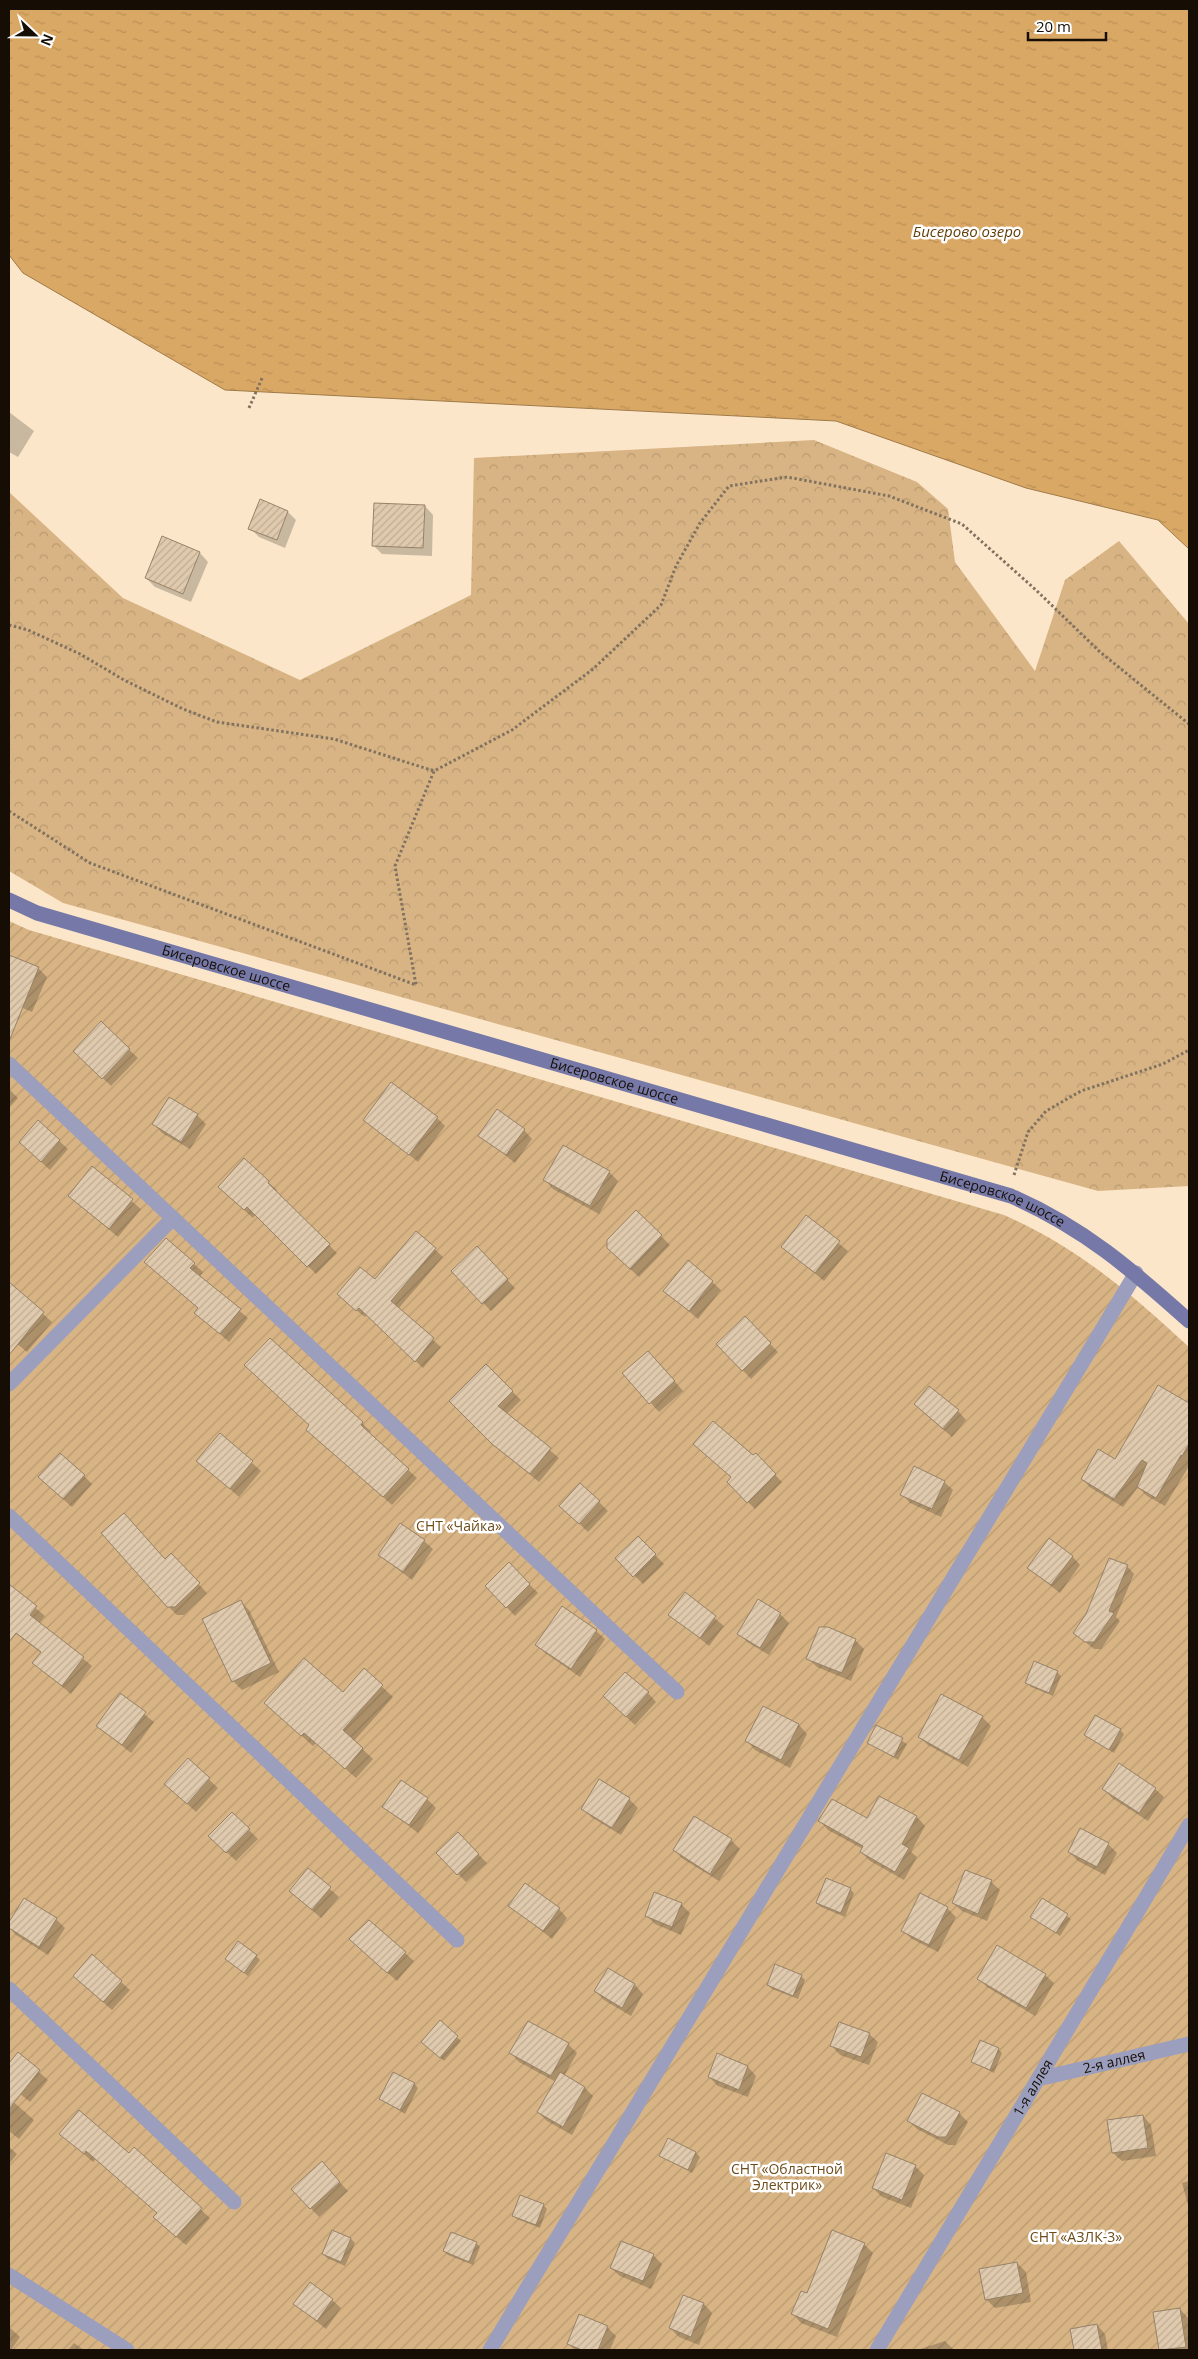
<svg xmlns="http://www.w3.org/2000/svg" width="1198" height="2359" font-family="'Open Sans',sans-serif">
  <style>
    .forest { fill: url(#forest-crowns) }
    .garden { fill: url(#garden-furrows) }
    .water { fill: url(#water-ripples); stroke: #9f7a48 }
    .shadow { fill: #0003 }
    .building { fill: url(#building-hatch); stroke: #968268 }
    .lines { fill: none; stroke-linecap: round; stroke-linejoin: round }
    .path { stroke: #817260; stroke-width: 3; stroke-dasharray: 2.5 2.5; stroke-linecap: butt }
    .street { stroke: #9b9ebd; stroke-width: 15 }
    .secondary { stroke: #7679a7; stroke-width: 15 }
    .labels { text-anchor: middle; stroke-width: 5; stroke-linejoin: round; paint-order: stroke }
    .street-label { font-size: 14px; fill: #160e05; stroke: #fff }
    .park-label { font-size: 14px; fill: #6e4c1a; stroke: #fff }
    .water-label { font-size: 15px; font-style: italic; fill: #603f08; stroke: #fff }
  </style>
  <defs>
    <pattern id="forest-crowns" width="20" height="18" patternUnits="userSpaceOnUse" patternTransform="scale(1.25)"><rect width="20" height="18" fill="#d8b484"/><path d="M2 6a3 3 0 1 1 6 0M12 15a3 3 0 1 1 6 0" fill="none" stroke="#b99a70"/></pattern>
    <pattern id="garden-furrows" width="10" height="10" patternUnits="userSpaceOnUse" patternTransform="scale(1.25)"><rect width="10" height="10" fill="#d8b484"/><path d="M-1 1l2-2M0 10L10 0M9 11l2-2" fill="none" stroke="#b99a70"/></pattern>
    <pattern id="water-ripples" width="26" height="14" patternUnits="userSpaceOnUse" patternTransform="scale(1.25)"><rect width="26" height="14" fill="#daa865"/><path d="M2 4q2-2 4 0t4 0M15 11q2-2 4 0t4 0" fill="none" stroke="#ba8f56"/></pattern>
    <pattern id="building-hatch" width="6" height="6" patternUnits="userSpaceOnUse" patternTransform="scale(1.25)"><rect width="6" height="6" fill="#e0caae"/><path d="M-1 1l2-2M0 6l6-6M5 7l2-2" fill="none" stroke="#bfac94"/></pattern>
  </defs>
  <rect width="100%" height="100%" fill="#fce6c9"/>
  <!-- forest -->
  <path class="forest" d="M814,440l103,42 31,27 7,53 80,109 30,-91 54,-39 70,83v562l-91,5 -1035,-288 -54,-32v-379l114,106 177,82 171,-85 3,-137z"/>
  <!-- garden -->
  <path class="garden" d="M9,921l20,9 975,285c75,33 125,77 185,132v1003h-1180z"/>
  <!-- water -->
  <path class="water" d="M9,9h1180v540l-31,-29 -132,-32 -190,-67 -611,-31 -202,-117 -14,-18z"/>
  <!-- shadow -->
  <path class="shadow" d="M9,412l25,19 -16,26 -9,-5z
    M425,506l8,9 -1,41 -50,-2 -9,-9z
    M288,512l8,8 -11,28 -26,-11 -9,-9z
    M200,553l8,9 -17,40 -36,-15 -9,-9z
    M9,956l29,12 9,9 -15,35 -23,-10z
    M101,1023l37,35 -27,28 -36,-35z
    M9,1089l9,9 -9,10z
    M170,1098l27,17 9,9 -16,25 -28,-16 -8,-9z
    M437,1118l8,8 -27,36 -53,-42z
    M38,1122l30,27 -18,21 -21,-19z
    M524,1130l8,9 -17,24 -35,-28z
    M92,1168l49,41 -23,28 -40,-33z
    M609,1172l9,9 -19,33 -46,-25 -8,-9z
    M268,1182l9,8 -1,2 61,61 -21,21 -60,-60 -3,4 -25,-22z
    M636,1212l34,33 -31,32 -22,-20z
    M807,1217l41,34 -24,30 -41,-34z
    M416,1232l27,25 -45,52 43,38 -18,21 -56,-53 -2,2 -19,-15 29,-21z
    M477,1248l38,40 -24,23 -38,-40z
    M194,1264l9,8 -4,5 49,41 -19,24 -33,-29 3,-4 -44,-38z
    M712,1282l9,8 -23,29 -33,-28z
    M15,1289l37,33 -25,30 -18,-15v-40z
    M745,1318l33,34 -27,27 -33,-35z
    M270,1339l92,84 9,9 -2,2 48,44 -25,27 -76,-67z
    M657,1361l26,30 -24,21 -35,-39z
    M486,1366l35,34 -14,14 52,44 -20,24 -37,-30 -51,-51z
    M1158,1386l31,18v62l-24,40 -18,-10 -9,-9 -15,20 -32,-19 -9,-9 33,-19z
    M958,1411l8,9 -14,17 -28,-24z
    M220,1434l41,37 -22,26 -32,-28z
    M756,1455l26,27 -27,27 -27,-27z
    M84,1476l8,8 -20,23 -24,-21z
    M944,1482l9,8 -12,27 -31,-14 -8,-9z
    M599,1502l9,9 -20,21 -19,-18z
    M638,1538l26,26 -21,20 -26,-26z
    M424,1541l9,8 -21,31 -33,-25z
    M171,1555l36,38 -23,22h-7l-9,-9 -2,-46z
    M1072,1556l8,9 -20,28 -32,-25z
    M509,1564l29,29 -23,23 -29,-30z
    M1127,1566l7,8 -18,43 4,4 -19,28h-7l-20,-16z
    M9,1586l36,30 -6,7 53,43 -21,28 -37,-31 7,-10 -32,-25z
    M685,1594l39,32 -15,20 -39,-32z
    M241,1602l8,8 30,62 -37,18 -9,-9z
    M780,1614l9,9 -20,32 -22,-13 -8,-9z
    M596,1631l9,8 -25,38 -35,-24 -8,-8z
    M855,1640l9,9 -13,32 -34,-14 -9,-9z
    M364,1670l29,27 -39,44 19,18 -17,19 -40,-35 -3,3 -48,-43 78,-9z
    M1057,1672l4,4 -8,20 -22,-9 -4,-4z
    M648,1693l8,9 -21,23 -22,-20z
    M120,1695l34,27 -23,31 -34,-27z
    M764,1707l35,18 8,9 -17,34 -35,-18 -8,-9z
    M982,1717l9,9 -23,41 -40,-22 -9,-8z
    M877,1726l30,18 -9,16 -29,-17z
    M1120,1730l4,4 -10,19 -29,-18z
    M188,1760l30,28 -22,24 -21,-19z
    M600,1781l29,18 9,9 -17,27 -30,-18 -8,-9z
    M1104,1789h51l9,8 -16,24 -36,-23z
    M880,1797l37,20 8,9 -14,26 6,5 -13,23 -34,-19 -9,-9 2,-3 -35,-19 -8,-9 48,-1z
    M427,1799l9,9 -18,25 -34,-26z
    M232,1813l26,26 -22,22 -26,-25z
    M458,1834l29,29 -21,19 -28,-28z
    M731,1840l9,9 -21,32 -36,-22 -9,-9z
    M1108,1844l9,9 -12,22 -27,-14 -9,-9z
    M308,1870l31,27 -18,21 -31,-27z
    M991,1882l9,8 -13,31 -25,-10 -9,-8z
    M850,1889l4,4 -9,24 -24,-10 -4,-4z
    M1043,1899l28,20 -11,17 -28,-19z
    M24,1900l32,19 9,9 -17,27 -32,-20 -7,-8z
    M681,1904l9,9 -9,22 -26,-11 -9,-9z
    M510,1906l49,3 8,9 -15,21z
    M947,1908l9,9 -18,35 -26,-13 -9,-8z
    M359,1948l46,5 9,8 -17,20z
    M256,1956l4,4 -12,16 -17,-13z
    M608,1969l27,16 8,9 -12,22 -27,-16 -9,-9z
    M1045,1975l9,8 -19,33 -48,-29 -9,-9z
    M801,1976l4,4 -7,19 -26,-10 -4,-4z
    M121,1982l9,8 -18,20 -29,-25z
    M441,2022l20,19 -17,20 -17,-15z
    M528,2022l40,22 9,9 -13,23 21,12 8,8 -21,39 -25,-14 -9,-9 18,-30 -37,-20 -8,-9z
    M869,2034l9,8 -9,23 -29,-10 -8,-9z
    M998,2049l4,4 -8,20 -21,-11z
    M18,2054l30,26 -18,22 -21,-17v-20z
    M718,2055l30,12 8,9 -8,21 -30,-11 -9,-9z
    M414,2084l4,4 -13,26 -24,-15z
    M9,2098l25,22 -15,19 -10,-8z
    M959,2113l9,9 -13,23h-7l-31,-16 -9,-9z
    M1143,2116l8,9 5,31 -34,5 -9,-8z
    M70,2142l59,13 5,-6 76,69 -24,27 -23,-19 -5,-13 -62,-54 -3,3z
    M9,2147l8,7 -8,10z
    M696,2153l4,4 -8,16 -31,-17z
    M915,2166l9,9 -13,33 -29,-11 -9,-9z
    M330,2172l18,19 -29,26 -26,-28z
    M1189,2181v27l-7,-25z
    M543,2205l4,4 -7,19 -23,-9 -4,-4z
    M351,2239l4,4 -10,23 -18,-8 -4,-4z
    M476,2243l4,4 -7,18 -25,-10 -4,-4z
    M864,2244l9,9 -36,84 -36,-14 -8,-9 15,-19z
    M653,2255l9,9 -11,25 -31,-13 -9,-8z
    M1017,2263l9,9 5,30 -36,6 -9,-9z
    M683,2296l21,8 8,9 -13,32 -20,-8 -9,-9z
    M332,2300l9,8 -15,21 -31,-25z
    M1180,2309l8,9 1,32h-29l-6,-37z
    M1097,2325l8,9 3,16h-33l-4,-20z
    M9,2327l11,10 -9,13h-2z
    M607,2327l9,9 -6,14h-35l-7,-6z
    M945,2341l9,9h-37z
    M74,2343l10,7h-16z"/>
  <!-- building -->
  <path class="building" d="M260,499l28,12 -11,29 -29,-11z
    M374,503l51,2 -2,43 -51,-2z
    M162,536l38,16 -17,42 -38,-16z
    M9,955l30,12 -29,72h-1z
    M101,1021l29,28 -28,30 -29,-28z
    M391,1082l47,35 -29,38 -46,-35z
    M169,1097l29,17 -17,28 -29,-18z
    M497,1109l28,20 -19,26 -28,-19z
    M38,1120l22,20 -19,22 -22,-20z
    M563,1145l47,26 -20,35 -47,-26z
    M244,1158l25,23 -1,2 62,61 -23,23 -60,-60 -3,3 -26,-23z
    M92,1166l41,33 -24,30 -41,-33z
    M636,1210l26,25 -32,34 -23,-21v-8z
    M806,1215l34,26 -25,32 -34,-26z
    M416,1231l20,17 -45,53 43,37 -19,24 -56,-54 -3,3 -19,-17 23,-27 15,12z
    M166,1238l29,25 -5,5 51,41 -21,25 -26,-21 4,-5 -54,-46z
    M477,1246l31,33 -26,25 -31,-33z
    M688,1260l25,21 -24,30 -26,-20z
    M9,1282l35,30 -35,43z
    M745,1316l26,27 -29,28 -26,-27z
    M270,1338l93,84 -2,3 48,44 -26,28 -77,-67 3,-5 -65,-60z
    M648,1351l27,30 -26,23 -27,-31z
    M486,1364l27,27 -15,15 53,42 -21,26 -38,-30 -43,-43z
    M1158,1385l31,18v41l-7,12 -1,-1 -25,43 -19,-11 10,-24 -5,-3 -28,39 -33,-20 17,-30 17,10z
    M929,1386l30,24 -16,19 -29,-25z
    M713,1421l40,34 3,-2 20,21 -29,29 -20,-21 4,-5 -38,-33z
    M220,1433l33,28 -23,28 -34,-28z
    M60,1453l25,22 -22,24 -25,-22z
    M914,1466l31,15 -13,28 -32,-14z
    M580,1483l20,18 -21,23 -20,-18z
    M124,1513l41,46 6,-6 29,30 -25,24h-8l-66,-74z
    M400,1523l25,17 -22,32 -25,-17z
    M638,1536l18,18 -23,23 -18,-19z
    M1049,1538l24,18 -22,29 -24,-17z
    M1109,1558l19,7 -19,46 5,2 -20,29h-9l-12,-9 13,-19z
    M509,1562l21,22 -24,24 -21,-22z
    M9,1584l28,22 -7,9 54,42 -22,29 -30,-23 9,-11 -25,-19 -7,9z
    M685,1592l31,24 -16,22 -32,-23z
    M758,1599l23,14 -21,35 -23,-14z
    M241,1600l30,63 -39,19 -30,-63z
    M562,1606l35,24 -26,39 -36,-24z
    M819,1627h9l28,12 -14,34 -36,-14z
    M304,1658l39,34 21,-24 19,17 -40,45 20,18 -18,21 -41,-36 -3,3 -37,-33z
    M1034,1661l24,10 -9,22 -24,-10z
    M625,1672l24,20 -23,25 -23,-21z
    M120,1693l26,19 -24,33 -26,-19z
    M941,1694l42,22 -24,44 -41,-23z
    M763,1706l36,18 -18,36 -36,-19z
    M1095,1715l26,14 -12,21 -25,-15z
    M876,1725l27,13 -9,19 -27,-14z
    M188,1758l22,20 -23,26 -23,-20z
    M1119,1763l37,25 -17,25 -37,-24z
    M599,1779l31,19 -18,30 -31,-19z
    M401,1780l27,18 -19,27 -27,-18z
    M879,1796l38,20 -15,28 7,4 -14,24 -35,-20 3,-6 -45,-25 14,-22 35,19z
    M232,1812l18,17 -24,24 -18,-17z
    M694,1816l38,23 -22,35 -37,-24z
    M1080,1828l29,15 -12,24 -29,-15z
    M458,1832l21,22 -22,21 -21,-22z
    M308,1868l23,19 -19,23 -23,-19z
    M965,1870l27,10 -14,34 -26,-11z
    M826,1878l25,10 -10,25 -25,-10z
    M525,1883l35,25 -17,23 -35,-25z
    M654,1892l28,11 -10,24 -27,-11z
    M920,1893l28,14 -19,38 -28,-14z
    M24,1898l33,20 -18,29 -30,-19v-6z
    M1042,1898l26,16 -12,19 -26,-16z
    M369,1920l37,32 -19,21 -38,-34z
    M238,1941l19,14 -13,18 -19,-14z
    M997,1945l49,29 -20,34 -49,-29z
    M92,1954l30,27 -19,21 -30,-26z
    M775,1964l27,11 -9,21 -26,-11z
    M608,1968l27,16 -13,24 -28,-17z
    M440,2020l18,16 -18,22 -19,-16z
    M528,2021l41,22 -18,33 -42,-23z
    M839,2022l31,11 -9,24 -31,-11z
    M980,2040l19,8 -9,22 -19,-8z
    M18,2052l22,18 -31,39v-46z
    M717,2053l31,13 -9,24 -31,-13z
    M393,2072l22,11 -15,27 -21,-11z
    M560,2072l25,15 -22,40 -26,-15z
    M922,2093l38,19 -14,25h-8l-31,-16z
    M79,2110l50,43 5,-6 68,61 -26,29 -23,-20 4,-4 -71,-62 -2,3 -25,-20z
    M1143,2115l5,33 -36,5 -5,-33z
    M668,2138l28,14 -8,18 -29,-14z
    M886,2153l30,12 -14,35 -30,-12z
    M322,2161l18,21 -30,27 -19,-20z
    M520,2195l24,9 -8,21 -24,-9z
    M332,2230l19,8 -10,24 -19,-8z
    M832,2230l33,13 -37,86 -37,-15 10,-23 6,2z
    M451,2232l26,10 -8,20 -26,-11z
    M621,2241l33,13 -11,27 -33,-13z
    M1017,2262l6,31 -38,7 -6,-31z
    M310,2282l23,17 -16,22 -24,-17z
    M683,2295l21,8 -13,34 -22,-9z
    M1180,2308l6,39 -27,3 -6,-38z
    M579,2314l29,12 -10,24h-16l-15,-6z
    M1097,2324l5,26h-28l-4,-21z"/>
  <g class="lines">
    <!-- path -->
    <path class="path" d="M249,408l14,-32
      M9,625l19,5 52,24 44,26 59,29 34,13 117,17 100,32
      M9,811l81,52 326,122 -21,-119 39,-95 78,-41 81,-61 68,-64 15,-39 24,-43 29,-37 58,-9 102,19 73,28 74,66 64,62 89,72
      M1014,1175l14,-43 18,-21 35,-20 82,-27 26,-14"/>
    <!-- street -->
    <g class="street">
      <path d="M9,1064l668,628"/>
      <path d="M9,1384l164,-166"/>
      <path d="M9,1516l448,424"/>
      <path d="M9,1989l225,213"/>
      <path id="s1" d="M1038,2079l151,-35"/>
      <path d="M9,2275l118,75"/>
      <path d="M490,2350l646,-1077"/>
      <path id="s2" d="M877,2350l312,-525"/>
    </g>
    <!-- secondary -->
    <path class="secondary" id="s3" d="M9,900l28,13 974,283c73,32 120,73 178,125"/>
  </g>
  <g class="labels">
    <!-- street labels -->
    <g class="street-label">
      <text dy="5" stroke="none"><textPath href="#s3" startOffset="228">Бисеровское шоссе</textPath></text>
      <text dy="5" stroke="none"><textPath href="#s3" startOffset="632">Бисеровское шоссе</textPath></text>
      <text dy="5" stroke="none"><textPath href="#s3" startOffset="1038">Бисеровское шоссе</textPath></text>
      <text dy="5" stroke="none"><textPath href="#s1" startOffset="78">2-я аллея</textPath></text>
      <text dy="5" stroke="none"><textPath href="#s2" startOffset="305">1-я аллея</textPath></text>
    </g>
    <!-- park labels -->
    <g class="park-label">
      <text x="459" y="1531">СНТ «Чайка»</text>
      <text x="787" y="2174">СНТ «Областной<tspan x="787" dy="16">Электрик»</tspan></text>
      <text x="1076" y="2242">СНТ «АЗЛК-3»</text>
    </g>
    <!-- water labels -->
    <g class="water-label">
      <text x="967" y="237">Бисерово озеро</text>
    </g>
  </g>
  <!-- border -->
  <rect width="1198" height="2359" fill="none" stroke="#160e05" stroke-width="20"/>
  <!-- north arrow -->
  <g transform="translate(35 35) rotate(112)" stroke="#ffffff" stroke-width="4" paint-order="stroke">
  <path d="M0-4L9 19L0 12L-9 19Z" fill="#160e05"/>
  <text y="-8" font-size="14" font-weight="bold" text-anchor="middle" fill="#160e05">N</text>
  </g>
  <!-- scale -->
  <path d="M1028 32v8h78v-8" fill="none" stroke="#160e05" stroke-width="2.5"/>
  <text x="1036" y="32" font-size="15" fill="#160e05" stroke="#ffffff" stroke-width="4" paint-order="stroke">20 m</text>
</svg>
